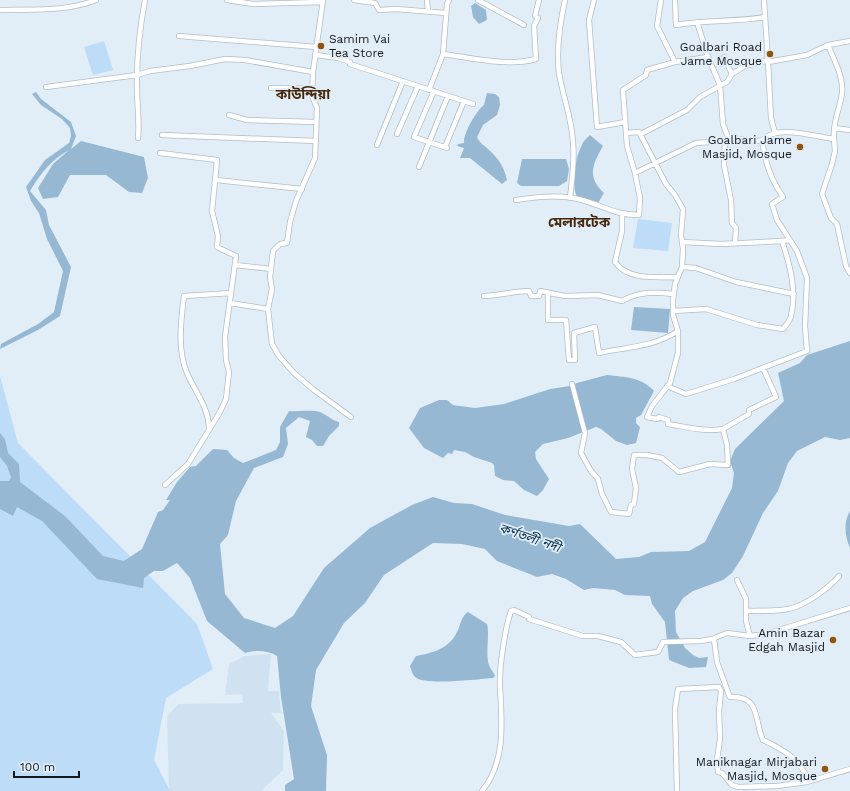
<svg xmlns="http://www.w3.org/2000/svg" width="850" height="791" font-family="'Work Sans','Noto Sans Bengali',sans-serif">
  <style>
    .built { fill: #d0e2f2 }
    .green { fill: #bcdcf7 }
    .water { fill: #96b8d3 }
    .lines { fill: none; stroke-linecap: round; stroke-linejoin: round }
    .minor-casing { stroke: #b1bdc6; stroke-width: 6 }
    .minor { stroke: #fff; stroke-width: 4.5 }
    .poi-dot { fill: #8e5410; stroke: #e1eef8; stroke-width: 1.5 }
    .labels { text-anchor: middle; stroke-width: 3.5; stroke-linejoin: round; paint-order: stroke }
    .poi-label { font-size: 12px; fill: #15191d; stroke: #e1eef8; text-anchor: end }
    .water-label { font-size: 13px; font-style: italic; fill: #05304b; stroke: #e1eef8 }
    .quarter-label { font-size: 14px; font-weight: bold; fill: #46290c; stroke: #e1eef8 }
  </style>
  <rect width="100%" height="100%" fill="#e1eef8"/>
  <!-- built -->
  <path class="built" d="M271,654l-3,37h11l2,22h-10l13,18 -1,39 -22,21h-92l-2,-74 11,-13 65,-1 -1,-9 -17,1 4,-31 16,-8z"/>
  <!-- green -->
  <path class="green" d="M104,41l9,29 -20,5 -9,-28z
    M638,219l34,4 -4,28 -35,-3z
    M0,376l18,67 179,181 16,45 -47,29 -12,62 16,31h-170z"/>
  <!-- water -->
  <path class="water" d="M475,3l11,7 1,10 -8,4 -6,-7 -2,-11z
    M36,92l5,7 30,23 5,14 -5,13 10,-8 63,16 4,21 -6,15 -13,-1 -23,-17h-36l-12,22 -15,2 -5,-11 15,-24 16,-14c-17,9 -29,24 -39,41l16,19 3,15 22,42 -11,49 -22,14 -38,19 1,-5 37,-20 16,-12 9,-41 -16,-32 -8,-26 -8,-12 -5,-14 19,-27 24,-17 2,-7 -1,-8 -8,-9 -21,-14 -9,-11z
    M487,93l8,1 4,3 1,8 -3,10 -14,10 -6,12c3,7 7,8 12,13 10,9 15,17 18,30l-5,4 -32,-26h-10l4,-10 -7,-2 1,-2 6,-1c-1,-9 12,-32 20,-38z
    M590,135l13,11c-11,19 -16,31 1,47l-6,10 -21,-6c-6,-13 -2,-40 5,-52 1,-4 5,-7 8,-10z
    M522,159h44l3,10 -2,12 -8,5h-38l-4,-3z
    M634,307l36,2 -2,24 -37,-3z
    M850,341v97l-10,2 -15,-3 -28,14 -9,12 -10,28 -15,22 -20,43 -11,17 -9,7 -30,11 -10,7 -8,13 1,21 9,16 8,7 6,3 9,-1 -2,10 -17,1 -20,-8 -4,-38 -13,-18 -2,-8 -25,-1 -10,-5 -22,-2 -9,2 -18,-11 -14,-5 -15,3 -40,-16 -12,-12 -23,-5 -29,-1 -49,32 -19,28 -21,20 -28,47 -5,36 16,49 -1,36h-41v-6l9,-6 -13,-82 -4,-41c-9,-6 -22,-6 -32,-3l-38,-32 -17,-43 -13,-15 -14,8h-9l-10,7 -1,10 -46,-9 -55,-58 -25,-14 -4,9 -13,-7v-28h9l2,-4 -4,-11 -7,-9v-24l5,6 3,14 11,11 1,18 45,34 38,40 21,5 18,-12 16,-37 5,-2 7,-10h-4l11,-18 13,-15 6,-1 17,-17 14,1 7,8 9,5 33,-13 4,-8v-15l9,-16c9,1 26,-2 33,2 8,4 8,6 17,9v4l-10,10 -6,10h-6l-5,-6 -6,-3 4,-16 -11,-4 -13,11 2,16 -5,13 -29,11 -18,33 -8,34 -8,9 5,50 19,24 31,10 18,-12 31,-48 46,-40 42,-23 21,-8 21,6 18,1 33,11 64,11 11,-2 36,35 23,-2 12,-5 38,-1 16,-9 27,-54 2,-15 -4,-12 5,-12 49,-48 -6,-28 22,-10 7,-8z
    M607,375c17,2 35,2 47,16l-13,24 -5,3v5l4,4 -4,16 -9,2 -11,-4 -15,-12 -5,-2 -28,11 -25,6 -8,8 1,7 13,20 -6,11 -6,6 -13,-6 -10,-9 -11,-1 -8,-4 -1,-11 -2,-2 -18,-6 -9,-5 -11,-2 -2,4 -4,-1 -5,5 -19,-10 -15,-20 11,-20 19,-8h8l6,5 22,3 29,-4 46,-15 20,-3 7,-3z
    M850,511v37c-5,-12 -7,-25 0,-37z
    M468,612l19,12c3,13 -2,28 2,41 1,4 5,7 6,11l-2,2c-14,1 -69,8 -78,-1 -3,-3 -4,-8 -5,-11l6,-10c16,-3 32,-7 40,-22 5,-8 4,-17 12,-22z"/>
  <g class="lines">
    <!-- minor casing -->
    <g class="minor-casing">
      <path id="minor" d="M227,0l26,4 69,-2
        M323,0l-10,72 -1,24 5,12 -2,50 -19,43 -6,21 -3,21 -7,1 -7,7 -3,26 2,12 -4,20 4,35 7,12 15,17 20,17 37,27
        M354,0l21,3 4,7 17,-1 50,4
        M427,0l1,11
        M478,0l46,25
        M565,0c-5,23 -9,49 -6,73 4,24 13,46 14,70 2,18 -1,37 -3,55
        M594,0l-5,20 8,107 28,-5
        M675,0l1,25c29,-5 59,-3 89,-8
        M764,0l4,62 39,-7 21,-10 22,-4
        M0,10c32,-1 66,2 96,-10
        M697,22l11,35 12,28 3,39 6,16
        M179,36l138,11
        M828,45c6,15 16,32 14,48 -2,16 -10,30 -8,46
        M443,54c29,4 64,13 93,5l-2,-33 4,-8 -3,-2 4,-16
        M316,55l22,3 12,4v2l123,40
        M724,57l8,17
        M675,62l33,-5
        M46,87l91,-12 13,-4 40,-5 35,-7 20,1 68,12
        M271,88h41
        M429,90l14,-36 4,-50 2,-4
        M434,91l-20,46 33,11
        M229,115l18,5 69,2
        M834,128l16,2
        M626,133l1,13 8,27 61,-30 29,-2
        M397,134l21,-48
        M641,134l46,-24 13,-13 27,-15 5,-8 13,-8 20,-5 3,1 3,56 4,15
        M162,135l154,6
        M138,138c2,-20 -2,-39 -1,-59 0,-27 3,-52 8,-79
        M377,145l26,-64
        M445,147l19,-46
        M160,153l57,7 -5,51 6,25 -1,11 19,9 -11,81 1,23 3,12 -3,27 -6,13 -32,52 -23,21
        M419,167l29,-71
        M216,180l86,9
        M516,200c21,-3 45,-6 66,0 22,6 33,15 57,15l1,-17 -5,-25
        M622,215v16l-7,31c13,19 43,15 63,15
        M682,242l39,2 61,-3
        M735,243l1,-15 -4,-5 -1,-23 -7,-35 1,-24 7,-2 30,2
        M235,265l36,4
        M682,267l14,1 40,14 58,12
        M548,293v27h18l3,40h6l-1,-27 21,-6 4,26c28,-6 55,-6 79,-22
        M484,296c15,0 29,-5 45,-5l2,5h8l1,-5 25,5 33,-1 24,6c17,-10 33,-9 52,-7
        M230,303l38,6
        M673,311l33,-2 51,16 26,4c3,-4 7,-8 8,-13 6,-25 -1,-51 -9,-75l8,-1
        M572,384l13,49 -4,20 10,18 7,8 4,15 9,18 18,2 2,-9 3,-1 2,-16 -4,-19 2,-14h13l15,3 17,14 31,-8 18,1 -1,-20 -4,-16c-19,3 -36,-2 -55,-5v-4l-9,-3 -2,2 -10,-2 5,-11 18,-23 8,-30v-22l-5,-16v-15l2,-16 7,-17 1,-18 -2,-14 2,-26 -8,-14 -9,-11 -27,-52 -13,1 -3,-43 23,-15 1,-5 28,-8 -18,-36 4,-26
        M667,386l19,8 48,-15 73,-28 -2,-25 2,-48 -10,-27 -20,-31 -5,-16 11,-7c-13,-19 -17,-33 -21,-56 14,-18 53,-4 72,-2l1,12 -3,13 -10,30 9,24 6,6 9,42 4,7
        M209,427c-1,-21 -14,-35 -22,-54 -10,-23 -6,-53 -3,-77l47,-3
        M723,429l26,-15v-4l27,-13 -13,-29
        M737,580l9,19v22l4,15
        M746,611c14,-1 29,1 42,-2 17,-3 41,-21 51,-33
        M714,639l3,23 12,33 1,2c31,-2 24,24 33,43 19,9 38,19 45,41
        M482,791c24,-29 20,-69 18,-104 -1,-19 5,-59 11,-76l3,-1 15,7v2l54,17h15l23,6 14,13 23,-3 5,-10 38,-1 11,-2 15,-6 23,3 16,-2 84,-26
        M677,791l-2,-82 3,-20 41,-2 2,4 -2,20 1,28 -3,21 1,12 4,1 10,12 6,2 39,-1 30,-4 43,-13"/>
    </g>
    <!-- minor -->
    <use href="#minor" class="minor"/>
  </g>
  <!-- markers -->
  <g class="poi-dot">
    <circle cx="321" cy="46" r="4"/>
    <circle cx="770" cy="54" r="4"/>
    <circle cx="800" cy="147" r="4"/>
    <circle cx="833" cy="640" r="4"/>
    <circle cx="825" cy="769" r="4"/>
  </g>
  <g class="labels">
    <!-- poi labels -->
    <g class="poi-label">
      <text x="329" y="43" text-anchor="start">Samim Vai<tspan x="329" dy="14">Tea Store</tspan></text>
      <text x="762" y="51">Goalbari Road<tspan x="762" dy="14">Jame Mosque</tspan></text>
      <text x="792" y="144">Goalbari Jame<tspan x="792" dy="14">Masjid, Mosque</tspan></text>
      <text x="825" y="637">Amin Bazar<tspan x="825" dy="14">Edgah Masjid</tspan></text>
      <text x="817" y="766">Maniknagar Mirjabari<tspan x="817" dy="14">Masjid, Mosque</tspan></text>
    </g>
    <!-- water labels -->
    <g class="water-label">
      <text transform="translate(530 537) rotate(19)" y="5">কর্ণতলী নদী</text>
    </g>
    <!-- quarter labels -->
    <g class="quarter-label">
      <text x="303" y="99">কাউন্দিয়া</text>
      <text x="579" y="227">মেলারটেক</text>
    </g>
  </g>
  <!-- scale -->
  <path d="M14 771v6h65v-6" fill="none" stroke="#15191d" stroke-width="2"/>
  <text x="20" y="771" font-size="12" fill="#15191d" stroke="#e1eef8" stroke-width="3" paint-order="stroke">100 m</text>
</svg>
